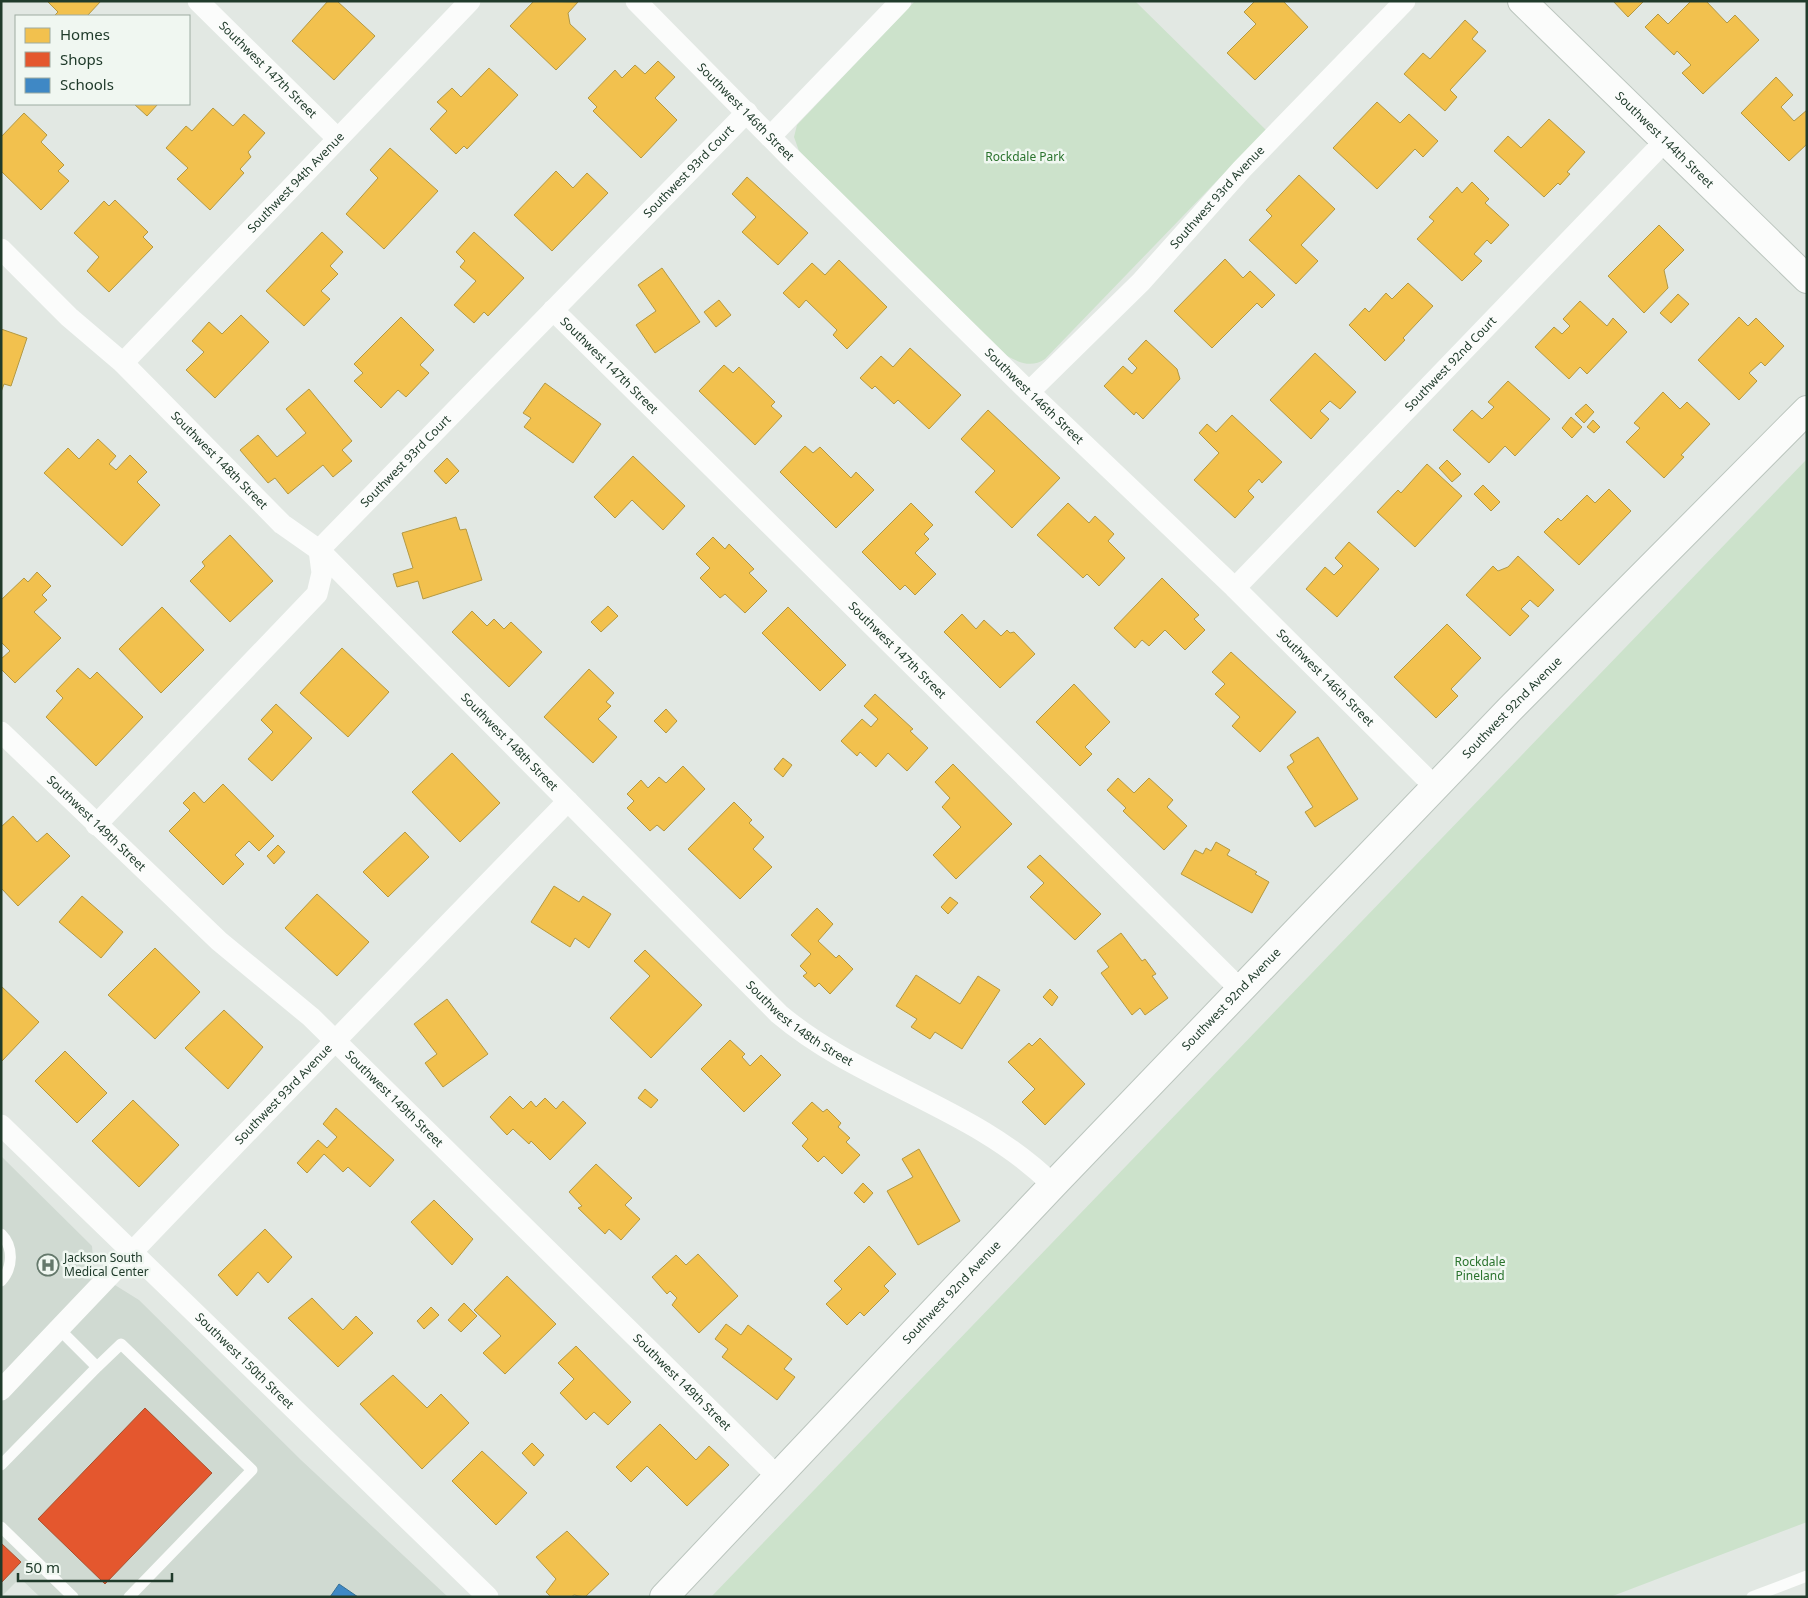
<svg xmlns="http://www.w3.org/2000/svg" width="1808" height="1598" font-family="'Noto Sans',sans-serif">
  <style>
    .built { fill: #d0dad2 }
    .green { fill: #cce2cb }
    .homes { fill: #f2c14e; stroke: #b39944 }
    .shops { fill: #e4572e; stroke: #a94f2d }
    .schools { fill: #3f88c5; stroke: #367197 }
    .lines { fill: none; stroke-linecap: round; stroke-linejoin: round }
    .secondary-casing { stroke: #bbc5be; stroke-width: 30 }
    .lane { stroke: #fbfcfb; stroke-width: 11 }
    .street { stroke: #fbfcfb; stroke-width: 21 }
    .secondary { stroke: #fbfcfb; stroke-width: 28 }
    .labels { text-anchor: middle; stroke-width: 5; stroke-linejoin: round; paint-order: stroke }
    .street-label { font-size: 12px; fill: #203b2b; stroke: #f0f7f1 }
    .park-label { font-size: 12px; fill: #2a732d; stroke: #f0f7f1 }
    .poi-label { font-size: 12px; fill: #203b2b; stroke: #f0f7f1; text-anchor: start }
  </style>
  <rect width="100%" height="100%" fill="#e2e8e3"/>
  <!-- built -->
  <path class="built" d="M1,1156l91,90 2,26 45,28 162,160 147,137h-408l-20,-19 -19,19z"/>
  <!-- green -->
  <path class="green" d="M915,1h220l131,129 -221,229c-13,9 -25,4 -38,-3l-208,-205 -5,-14 3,-12z
    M1807,459v1063l-197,75h-899z"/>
  <!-- homes -->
  <path class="homes" d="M47,1h54l-14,15h-33l4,-4z
    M328,1h9l38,35 -41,44 -42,-39z
    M534,1l44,1 -10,11 2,11 16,15 -30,31 -46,-44z
    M1255,1h28l25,26 -53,53 -28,-27 29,-29 -12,-12z
    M1613,1h31l-16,16z
    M1691,1h15l21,22 8,-8 24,25 -56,54 -21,-21 9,-8 -14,-14 -3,4 -29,-28 13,-13 10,10z
    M1465,20l13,12 -6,7 14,12 -36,39 7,7 -12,14 -41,-37 19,-21 7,6z
    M658,61l17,16 -20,21 22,22 -36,38 -48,-47 4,-4 -9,-9 27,-28 7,8 13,-13 10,9z
    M489,68l29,27 -51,54 -3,-3 -8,8 -26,-25 17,-18 -10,-9 15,-14 9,9z
    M1776,77l17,18 -12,12 13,14 13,-11v34l-18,17 -48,-48z
    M1377,102l23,21 9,-9 29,27 -15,16 -8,-8 -38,40 -44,-41z
    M134,104h24l-11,12z
    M213,108l20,18 11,-12 21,19 -17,19 3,5 -11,12 4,4 -34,37 -33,-31 11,-11 -22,-20 20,-22 6,5z
    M24,113l23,22 -6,7 23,23 -6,6 11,10 -28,29 -40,-39v-34z
    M1549,119l36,33 -18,20 3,2 -10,11 -2,-2 -14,14 -50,-46 14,-15 13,12z
    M390,148l48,43 -54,58 -38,-35 32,-36 -8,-8z
    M556,171l17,17 14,-15 21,20 -56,58 -38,-36z
    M1299,175l36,34 -34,36 17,16 -22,23 -47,-44 23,-24 -6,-6z
    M747,177l61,56 -30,32 -36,-33 14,-15 -24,-23z
    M1472,182l17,17 -4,4 24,22 -18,19 -4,-4 -13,14 8,7 -20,20 -45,-42 17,-18 -5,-4 28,-30 5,6z
    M115,200l33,32 -5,5 10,10 -44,45 -22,-21 12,-14 -25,-24 30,-32 5,5z
    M1659,225l25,25 -20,20 4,18 -24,25 -36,-37z
    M322,232l21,20 -13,14 8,8 -17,17 9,8 -26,27 -38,-35z
    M474,232l50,46 -36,38 -4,-4 -10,11 -20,-18 22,-24 -16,-14 5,-6 -9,-9z
    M1225,259l18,19 7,-7 25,24 -13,13 -5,-5 -45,45 -38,-37z
    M839,260l48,47 -40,42 -14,-14 4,-5 -31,-30 -7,8 -16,-15 29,-30 13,12z
    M662,268l38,54 -45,31 -19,-28 20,-14 -18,-26z
    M1408,283l25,23 -30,32 2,2 -20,21 -36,-36 16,-17 4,4 17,-19 6,6z
    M1678,294l11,10 -18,19 -11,-10z
    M719,300l12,15 -15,12 -12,-15z
    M1580,301l27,25 6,-8 14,14 -40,42 -7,-7 -11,12 -34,-32 19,-20 8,7 8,-8 -7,-7z
    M241,315l28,27 -54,56 -29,-28 18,-18 -12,-11 17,-19 13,12z
    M401,317l33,33 -14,15 9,8 -23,24 -8,-7 -17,18 -27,-27 9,-8 -9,-9z
    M1739,317l9,9 8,-8 28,28 -19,20 -4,-4 -12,11 8,8 -18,19 -41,-40z
    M1,329l26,9 -16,48 -7,-2 -3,8z
    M1146,340l31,29 3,10 -37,40 -7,-7 -2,3 -30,-29 19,-20 9,8 5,-6 -9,-9z
    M910,348l51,47 -32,34 -31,-29 -4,4 -19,-18 -3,3 -12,-11 21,-22 12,11z
    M1315,353l41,39 -16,17 -10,-8 -10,10 9,8 -18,20 -41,-39z
    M724,365l9,8 6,-6 36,35 -4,4 11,10 -27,29 -56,-54z
    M1508,381l42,38 -35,37 -10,-10 -16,17 -36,-33 19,-20 10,9 12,-12 -6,-5z
    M545,383l56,41 -28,39 -49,-36 7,-9 -8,-5z
    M309,389l43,52 -10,9 10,11 -19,16 -10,-12 -35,29 -13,-16 -7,5 -28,-33 18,-15 19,22 29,-24 -20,-24z
    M1663,392l17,17 7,-7 23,22 -29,31 3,2 -20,21 -38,-36 14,-14 -6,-5z
    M1586,404l8,8 -10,11 -9,-9z
    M988,410l72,68 -48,50 -37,-36 20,-21 -34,-32z
    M1232,415l50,47 -20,21 -3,-4 -11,12 6,6 -19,21 -41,-38 25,-27 -20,-20 8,-9 9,8z
    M1571,417l11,10 -10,11 -10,-10z
    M1593,420l7,7 -6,6 -7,-6z
    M98,439l18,17 -7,8 7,6 14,-15 17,17 -10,10 23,23 -38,41 -78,-73 24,-25 11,11z
    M805,446l8,7 7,-6 31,31 5,-6 18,18 -38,38 -56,-56z
    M633,456l52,50 -22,24 -31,-30 -17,18 -21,-21z
    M447,458l12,13 -13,13 -12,-13z
    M1447,460l14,14 -9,8 -13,-14z
    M1427,464l35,32 -47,51 -38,-35 21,-22 3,3z
    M1483,485l17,17 -9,9 -17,-17z
    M1609,489l22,22 -52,54 -35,-33 14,-14 3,3 26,-26 8,8z
    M911,503l22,22 -9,9 5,5 -14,14 21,21 -21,21 -10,-10 -5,5 -38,-38z
    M1068,503l21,20 6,-7 19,18 -6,7 17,17 -26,28 -12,-12 -4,4 -46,-43z
    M456,517l4,13 6,-1 16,51 -59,19 -5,-18 -21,6 -4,-13 20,-6 -11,-35z
    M230,535l43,46 -43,41 -40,-41 15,-15 -3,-4z
    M713,537l12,12 4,-5 25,25 -5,4 18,18 -22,22 -20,-19 -5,4 -20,-20 10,-10 -14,-14z
    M1349,542l30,27 -42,48 -31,-28 19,-22 9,8 9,-9 -8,-8z
    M1518,556l36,34 -16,17 -8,-7 -9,9 8,7 -19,20 -44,-41 27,-29 5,5 10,-4z
    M37,572l14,14 -9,9 5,5 -13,12 27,26 -46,45 -14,-14v-10l9,-8 -9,-9v-42l23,-22 4,4z
    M1162,578l37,37 -5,4 11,11 -20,20 -20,-20 -16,16 -7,-6 -7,8 -21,-20z
    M608,606l10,10 -17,16 -10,-10z
    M162,607l42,43 -43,43 -42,-44z
    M788,607l58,58 -26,26 -58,-58z
    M472,611l15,15 7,-7 10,10 7,-7 31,30 -33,35 -57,-55z
    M962,614l14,15 8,-9 17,16 6,-6 3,3 4,-1 21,22 -35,34 -56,-56z
    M1447,624l34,34 -30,31 7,7 -22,22 -42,-41z
    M342,648l47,44 -41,45 -48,-44z
    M1231,652l65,60 -36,40 -28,-26 8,-9 -25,-23 10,-10 -13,-12z
    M78,668l12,11 7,-7 46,45 -47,49 -50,-49 17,-19 -7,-7z
    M589,669l25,24 -8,9 5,4 -13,13 19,18 -24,26 -49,-46z
    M1074,684l36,38 -25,25 7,7 -12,12 -44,-44z
    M875,694l38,35 -3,2 18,17 -21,23 -19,-18 -12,14 -16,-15 -3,4 -16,-15 21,-22 9,8 7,-8 -14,-13z
    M276,704l36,34 -40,43 -24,-22 25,-27 -12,-12z
    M666,709l11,12 -11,12 -12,-12z
    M1318,737l40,62 -43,28 -10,-15 8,-5 -26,-40 7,-5 -4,-7z
    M452,753l48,50 -40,39 -48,-50z
    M783,758l9,7 -9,12 -9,-8z
    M953,764l59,60 -56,55 -23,-24 28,-28 -19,-20 8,-9 -15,-16z
    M683,766l22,23 -41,42 -7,-6 -7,6 -23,-23 7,-7 -7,-7 14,-14 7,8 11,-11 7,6z
    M1118,778l16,15 15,-15 24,22 -6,7 20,19 -23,24 -41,-39 3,-3 -19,-18z
    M223,784l51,52 -15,15 -10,-10 -14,14 9,9 -21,21 -54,-54 21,-21 -7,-7 11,-11 10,11z
    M734,802l18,18 -3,3 15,14 -11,12 19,18 -32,32 -52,-50z
    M13,816l24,26 10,-9 23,23 -52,50 -17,-18v-61z
    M405,832l24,25 -41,40 -25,-25z
    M1216,842l14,8 -3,5 30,17 -2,2 14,8 -17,31 -71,-39 14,-24 8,4 3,-6 5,3z
    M278,845l7,7 -11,12 -7,-8z
    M1040,855l61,59 -26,26 -45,-43 14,-14 -17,-16z
    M554,886l25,16 4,-6 28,18 -22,34 -14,-10 -5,9 -39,-25z
    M317,894l52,48 -32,34 -52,-48z
    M82,896l41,36 -22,26 -42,-36z
    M950,897l8,6 -10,11 -7,-7z
    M817,908l16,16 -15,17 18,17 3,-3 14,14 -23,25 -11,-11 -4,4 -12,-11 4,-3 -7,-7 11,-12 -20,-19z
    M1121,933l21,28 3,-2 11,15 -4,2 16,22 -23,17 -5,-7 -8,7 -31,-42 8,-6 -12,-16z
    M155,948l45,44 -45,47 -47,-44z
    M645,950l57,55 -51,53 -41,-40 40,-42 -16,-15z
    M916,975l44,29 18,-28 22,14 -38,59 -27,-17 -5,7 -19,-12 6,-8 -21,-13z
    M1,986l38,36 -37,39 -1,-1z
    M1050,989l8,8 -6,9 -9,-9z
    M447,999l41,55 -45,33 -18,-24 12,-9 -23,-30z
    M224,1010l39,37 -35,42 -43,-41z
    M1040,1038l45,46 -40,41 -23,-23 13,-13 -27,-27 21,-19 3,3z
    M730,1040l15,14 -3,3 8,9 11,-11 20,20 -37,37 -43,-43z
    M65,1051l42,42 -30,30 -42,-42z
    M645,1089l13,11 -7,8 -13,-10z
    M510,1096l13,13 8,-8 5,6 9,-9 11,11 7,-8 23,22 -36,37 -19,-19 -2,3 -16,-15 -6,6 -17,-18z
    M133,1100l46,45 -40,42 -47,-46z
    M812,1102l11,10 4,-3 14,14 -3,4 12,11 -4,4 14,13 -18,19 -18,-18 -6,6 -16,-16 6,-7 -16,-16z
    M336,1108l58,52 -24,27 -22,-20 -5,5 -19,-18 -17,19 -10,-10 21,-23 9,8 10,-11 -14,-13z
    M919,1149l41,72 -42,24 -31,-54 26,-14 -11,-18z
    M596,1164l36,34 -7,7 15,14 -19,21 -12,-11 -4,5 -27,-26 4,-2 -13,-14z
    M863,1183l10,10 -9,10 -10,-10z
    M434,1200l39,39 -21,26 -41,-43z
    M265,1229l27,28 -24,26 -10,-11 -21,24 -19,-21z
    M869,1246l27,28 -12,12 5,5 -25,25 -4,-4 -13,13 -21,-21 16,-15 -8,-8z
    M698,1254l40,42 -39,37 -27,-28 5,-7 -7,-7 -3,3 -15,-17 24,-22 10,10z
    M507,1276l49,48 -51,50 -22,-21 18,-17 -27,-26z
    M312,1298l31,32 13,-14 17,17 -35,34 -50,-49z
    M464,1303l13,13 -16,16 -13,-12z
    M431,1307l8,8 -15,14 -7,-8z
    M726,1324l15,11 7,-10 44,34 -8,10 11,8 -18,23 -55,-43 6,-8 -13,-10z
    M576,1346l55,56 -23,23 -14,-13 -8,8 -26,-27 14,-14 -16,-16z
    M393,1375l34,33 14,-14 28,29 -47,46 -62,-65z
    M660,1424l36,36 13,-14 20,19 -42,41 -40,-40 -16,16 -15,-15z
    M532,1443l12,12 -10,11 -12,-13z
    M482,1451l45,42 -31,32 -44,-44z
    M567,1531l42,43 -24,23 -11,-2 -3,2h-20l-5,-5 10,-13 -20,-22z"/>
  <!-- shops -->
  <path class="shops" d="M145,1408l67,65 -107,111 -67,-65z
    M1,1543l20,19 -20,21z"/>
  <!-- schools -->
  <path class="schools" d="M339,1584l19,13h-28z"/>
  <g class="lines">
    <!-- secondary casing -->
    <g class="secondary-casing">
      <g id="secondary">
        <path id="s12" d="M1522,1l285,278"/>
        <path id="s13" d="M664,1597l389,-412 457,-476 297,-299"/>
      </g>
    </g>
    <!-- lane -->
    <path class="lane" d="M1,1234c13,13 12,34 0,47
      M97,1367l24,-23 131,126 -123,127
      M1,1465l96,-98 -38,-38
      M1,1527l72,70
      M1752,1597l55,-21"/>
    <!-- street -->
    <g class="street">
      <path id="s1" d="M198,1l139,137"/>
      <path id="s2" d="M636,1l152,154 241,237 206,196 200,199"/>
      <path d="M770,137l131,-136"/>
      <path id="s3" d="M1,249l68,68 54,46 159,161 37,26 460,464c83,70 196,93 274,171"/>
      <path id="s4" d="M553,310l688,680"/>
      <path id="s5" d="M123,363l347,-362"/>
      <path id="s6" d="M1029,392l112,-110 101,-113 163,-168"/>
      <path id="s7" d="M319,550l428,-438"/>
      <path id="s8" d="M1235,588l431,-448"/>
      <path id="s9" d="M1,732l218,209 92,76 466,459"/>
      <path d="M96,825l221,-231 5,-21 -3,-23"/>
      <path id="s10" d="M1,1125l487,472"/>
      <path id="s11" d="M1,1390c187,-198 377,-394 567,-589"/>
    </g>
    <!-- secondary -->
    <use href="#secondary" class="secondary"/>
  </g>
  <!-- icons -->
  <defs>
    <g id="hospital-ring" transform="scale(1.125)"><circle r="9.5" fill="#f0f7f1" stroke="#64786b" stroke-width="1.5"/><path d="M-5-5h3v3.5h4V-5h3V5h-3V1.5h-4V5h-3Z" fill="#64786b"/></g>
  </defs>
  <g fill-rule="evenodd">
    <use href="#hospital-ring" x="48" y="1265"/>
  </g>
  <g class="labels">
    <!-- street labels -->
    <g class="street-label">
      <text dy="4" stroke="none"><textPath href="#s1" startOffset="98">Southwest 147th Street</textPath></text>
      <text dy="4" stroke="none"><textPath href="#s2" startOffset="156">Southwest 146th Street</textPath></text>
      <text dy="4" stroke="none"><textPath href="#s12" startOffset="199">Southwest 144th Street</textPath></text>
      <text dy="4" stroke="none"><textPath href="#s7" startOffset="529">Southwest 93rd Court</textPath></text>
      <text dy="4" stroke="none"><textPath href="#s5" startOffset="250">Southwest 94th Avenue</textPath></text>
      <text dy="4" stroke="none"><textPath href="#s6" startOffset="271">Southwest 93rd Avenue</textPath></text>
      <text dy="4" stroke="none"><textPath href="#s8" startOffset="311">Southwest 92nd Court</textPath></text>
      <text dy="4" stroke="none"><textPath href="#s4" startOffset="79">Southwest 147th Street</textPath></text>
      <text dy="4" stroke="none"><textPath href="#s2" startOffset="561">Southwest 146th Street</textPath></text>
      <text dy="4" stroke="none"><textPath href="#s3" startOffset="304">Southwest 148th Street</textPath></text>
      <text dy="4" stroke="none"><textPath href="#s7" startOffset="124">Southwest 93rd Court</textPath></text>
      <text dy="4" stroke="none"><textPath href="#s4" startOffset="484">Southwest 147th Street</textPath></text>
      <text dy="4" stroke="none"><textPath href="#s2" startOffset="966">Southwest 146th Street</textPath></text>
      <text dy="4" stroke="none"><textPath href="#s13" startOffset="1229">Southwest 92nd Avenue</textPath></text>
      <text dy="4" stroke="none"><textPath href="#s3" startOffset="709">Southwest 148th Street</textPath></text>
      <text dy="4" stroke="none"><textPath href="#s9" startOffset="132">Southwest 149th Street</textPath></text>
      <text dy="4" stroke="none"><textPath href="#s13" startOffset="824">Southwest 92nd Avenue</textPath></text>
      <text dy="4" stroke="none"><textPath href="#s3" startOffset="1114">Southwest 148th Street</textPath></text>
      <text dy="4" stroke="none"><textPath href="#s11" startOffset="409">Southwest 93rd Avenue</textPath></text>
      <text dy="4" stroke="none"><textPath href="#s9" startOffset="538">Southwest 149th Street</textPath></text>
      <text dy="4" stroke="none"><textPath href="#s13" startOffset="419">Southwest 92nd Avenue</textPath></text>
      <text dy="4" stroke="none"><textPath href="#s10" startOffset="339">Southwest 150th Street</textPath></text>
      <text dy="4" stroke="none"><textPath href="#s9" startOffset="942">Southwest 149th Street</textPath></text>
    </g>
    <!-- park labels -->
    <g class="park-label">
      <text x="1025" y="161">Rockdale Park</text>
      <text x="1480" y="1266">Rockdale<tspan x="1480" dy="14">Pineland</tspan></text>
    </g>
    <!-- poi labels -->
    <g class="poi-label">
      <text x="64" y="1262">Jackson South<tspan x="64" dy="14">Medical Center</tspan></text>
    </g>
  </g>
  <!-- border -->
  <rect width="1808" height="1598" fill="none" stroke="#203b2b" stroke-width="5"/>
  <!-- legend -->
  <rect x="15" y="15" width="175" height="90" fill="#f0f7f1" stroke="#9daca2"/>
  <rect x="25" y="28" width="25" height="15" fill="#f2c14e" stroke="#9daca2"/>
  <text x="60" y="40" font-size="15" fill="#203b2b">Homes</text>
  <rect x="25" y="52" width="25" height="15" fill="#e4572e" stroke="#9daca2"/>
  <text x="60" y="65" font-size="15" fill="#203b2b">Shops</text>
  <rect x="25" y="78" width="25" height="15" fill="#3f88c5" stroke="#9daca2"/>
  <text x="60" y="90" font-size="15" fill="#203b2b">Schools</text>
  <!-- scale -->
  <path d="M18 1573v8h154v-8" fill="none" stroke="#203b2b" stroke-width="2.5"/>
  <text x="25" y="1573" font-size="15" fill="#203b2b" stroke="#f0f7f1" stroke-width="4" paint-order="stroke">50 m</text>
</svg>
